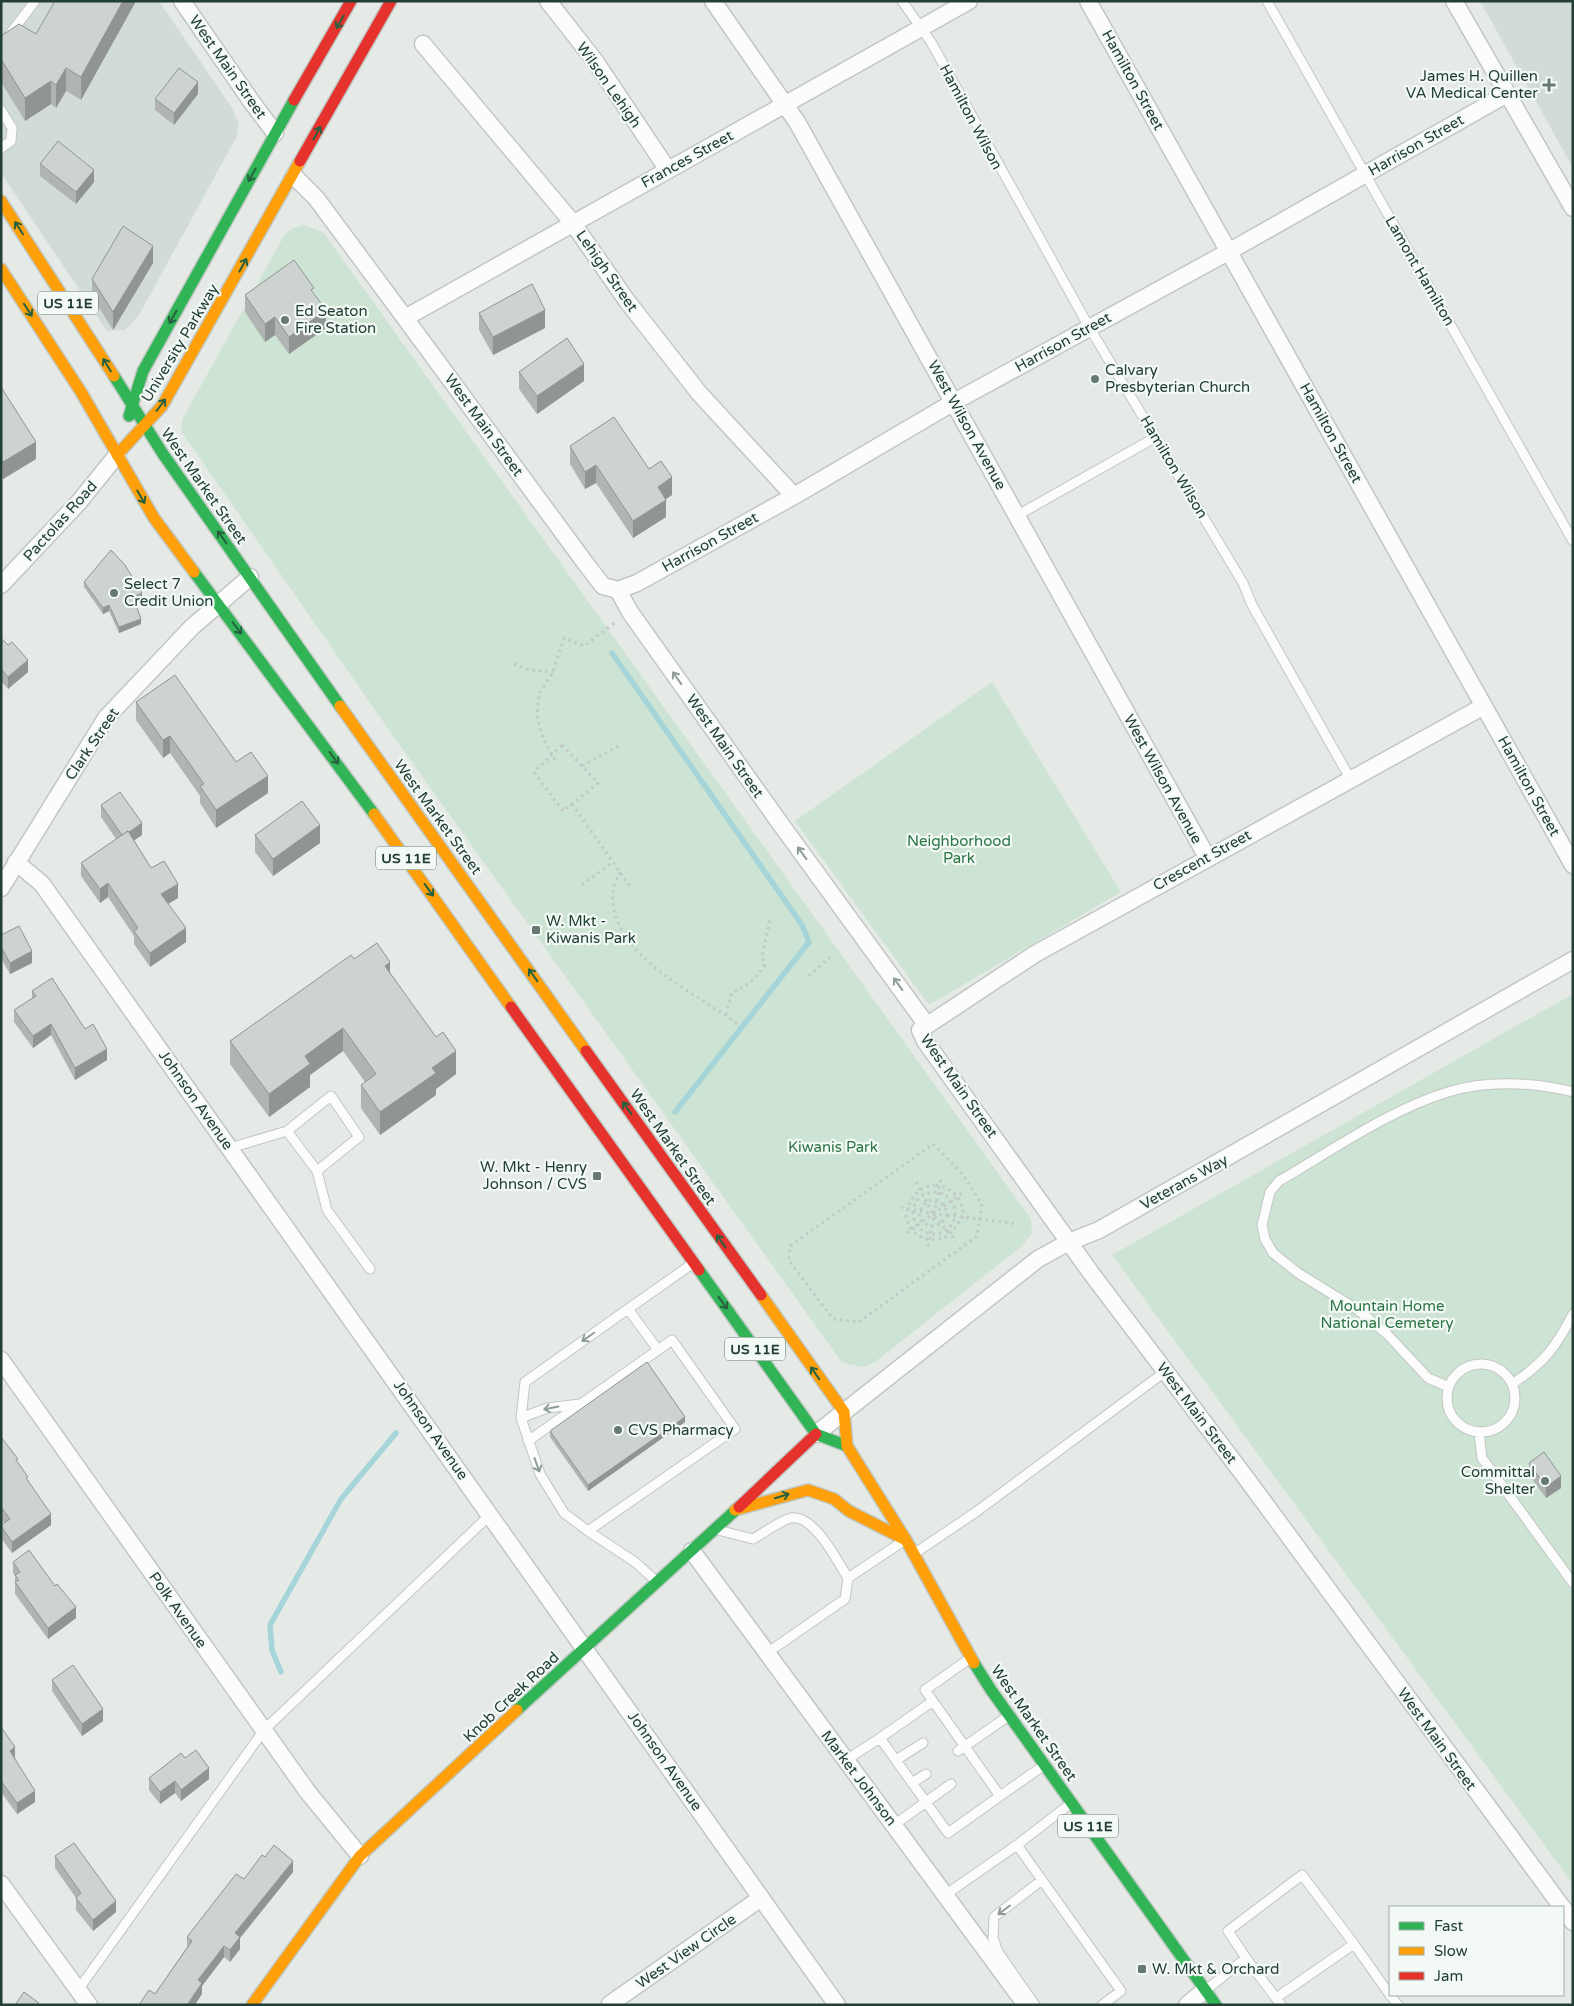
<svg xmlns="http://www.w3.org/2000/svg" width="1574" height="2006" font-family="'Varela Round',sans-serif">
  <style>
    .built { fill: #d2dcd7 }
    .green { fill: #cde3d3 }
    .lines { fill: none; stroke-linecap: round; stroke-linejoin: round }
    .stream { stroke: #a5d4d9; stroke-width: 5.5 }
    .lane-casing { stroke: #c2c7c4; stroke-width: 11 }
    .street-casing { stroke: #c2c7c4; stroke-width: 19 }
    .fast-casing { stroke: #c0c8c4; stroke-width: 14 }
    .slow-casing { stroke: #c0c8c4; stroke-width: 14 }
    .jam-casing { stroke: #c0c8c4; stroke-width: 14 }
    .path { stroke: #c1cac5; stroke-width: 3; stroke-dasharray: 2.5 4; stroke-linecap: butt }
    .lane { stroke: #fbfcfb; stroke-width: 9 }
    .street { stroke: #fbfcfb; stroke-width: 16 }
    .fast { stroke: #30b455; stroke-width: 11 }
    .slow { stroke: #ff9f0a; stroke-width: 11 }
    .jam { stroke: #e5322d; stroke-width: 11 }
    .wall { fill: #b0b5b3 }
    .shaded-wall { fill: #909492 }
    .building { fill: #cdd3d0; stroke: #909492 }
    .oneway { stroke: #26613f }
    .oneway2 { stroke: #8e9d98 }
    .poi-dot { fill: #667a73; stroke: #f3f9f5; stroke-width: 2 }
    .labels { text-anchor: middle; stroke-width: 4.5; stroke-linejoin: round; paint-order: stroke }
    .shield { fill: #f3f9f5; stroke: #61766f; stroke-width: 1 }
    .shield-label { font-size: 14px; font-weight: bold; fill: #223e35 }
    .street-label { font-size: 15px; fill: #223e35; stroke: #f3f9f5 }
    .poi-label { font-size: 15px; fill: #223e35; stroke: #f3f9f5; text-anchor: start }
    .park-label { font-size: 15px; fill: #2b7644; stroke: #f3f9f5 }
  </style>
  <rect width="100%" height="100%" fill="#e5eae7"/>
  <!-- built -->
  <path class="built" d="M1,1h158l73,107 7,16 -2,12 -98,179 -14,15 -18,1 -106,-158z
    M1480,1h93v167z"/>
  <!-- green -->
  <path class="green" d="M304,225l19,7 708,987 1,14 -10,13 -147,116 -10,5 -23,-4 -9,-13 -444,-620 -208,-299 2,-13 102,-184 8,-6z
    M992,682l129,210 -192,113 -134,-184z
    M1573,994v890l-461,-629z"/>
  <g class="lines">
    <!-- stream -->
    <path class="stream" d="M612,653l190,272 7,17 -134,170
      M281,1672l-9,-22 -2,-25 71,-126 55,-66"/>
    <!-- lane casing -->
    <g class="lane-casing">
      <path id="lane" d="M902,1l29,41 158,285 154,256 9,22 99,175
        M1267,1l306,540
        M1,46l34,-45
        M1,110l11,18 -1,13 -10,7
        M1018,515l138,-78
        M287,1131l44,-35 28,41 -42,34
        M230,1148l57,-17 30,40 10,39 43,59
        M1447 1398a34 34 0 1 1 68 0a34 34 0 1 1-68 0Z
        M1512,1384c32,-21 44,-37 61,-70
        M1449,1387l-21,-9 -41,-44 -29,-24 -60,-37 -25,-20 -8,-14 -3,-14 8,-33 9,-11c52,-30 112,-72 169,-89 38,-12 86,-10 125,0
        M521,1418l26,-10 33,-4
        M1479,1433l3,25 91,125
        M528,1441l130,-91
        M718,1530l35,9c11,-6 26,-18 38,-21 23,-4 46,43 57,60l-3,21 -78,54
        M588,1531l-24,-18 -24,-39 -19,-56 4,-36 103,-73
        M915,1553l61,-41 190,-141
        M848,1578l54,-36
        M656,1581l-21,-19 -47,-31 147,-102 -63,-89 -14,10 -30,-41 64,-45
        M969,1659l-44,31 75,106 43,-30
        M933,1701l-53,37 68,95 52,-37
        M958,1751l49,-34
        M846,1760l34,-22
        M896,1760l27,-17
        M912,1783l14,-9
        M894,1825l57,-41
        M1017,1845l104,146 -19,14
        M945,1895l72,-50 53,-41
        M1354,1944l36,51
        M1246,1958l-18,-27 74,-56 52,69 -78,54
        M78,1990l186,-260 227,-216
        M1206,1990l40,-32 35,47
        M1390,1995l8,10
        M1035,2005l-37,-53 -5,-14 1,-21 48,-37"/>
    </g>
    <!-- street casing -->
    <g class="street-casing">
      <path id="street" d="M182,1l69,100 24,32
        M548,1l47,60 73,109
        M713,1l84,121 410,735
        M1088,1l485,864
        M1454,1l119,207
        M423,44l149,178 55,79 72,92 95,103
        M294,176l22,22 89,120 181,246 17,22 15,4 12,22 147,207 149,205
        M405,318l564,-317
        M1,585l78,-83 38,-47
        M618,590l19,-7 157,-87 160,-94 274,-150 279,-158
        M1484,706l-449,248 -115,76 5,11 166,232 155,205 316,429
        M16,862l26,22 795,1121
        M1,888l105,-170 86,-91 58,-50
        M1,1360l306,431 53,65
        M816,1434l222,-175 31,-17 30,-12 474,-270
        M692,1551l334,454
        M1,1884l88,121
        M1563,1908l10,14
        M610,2004l151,-106
        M1187,2005l18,-15"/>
    </g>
    <!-- fast casing -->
    <g class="fast-casing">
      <path id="fast" d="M114,376l49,78 177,252
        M129,416l14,-45 151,-271
        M194,572l180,242
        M699,1270l117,164 31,12
        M974,1663l17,27 225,315
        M517,1710l222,-203"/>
    </g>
    <!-- slow casing -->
    <g class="slow-casing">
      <path id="slow" d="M1,201l113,175
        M1,269l80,123 73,126 40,54
        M117,455l45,-49 138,-245
        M340,706l246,345
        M374,814l137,193
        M761,1295l83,117 3,34 59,94 68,123
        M735,1510l73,-20 26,9 15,12 57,29
        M252,2005l108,-149 157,-146"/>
    </g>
    <!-- jam casing -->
    <g class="jam-casing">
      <path id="jam" d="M294,100l57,-99
        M300,161l91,-160
        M511,1007l188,263
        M586,1051l175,244
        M739,1507l77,-73"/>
    </g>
    <!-- path -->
    <path class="path" d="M514,664l15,6 24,2
      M562,745l36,38 -35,28 -29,-39z
      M555,760l-12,-22 -6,-21 2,-23 14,-22 11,-34 20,8 33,-25
      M582,766l40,-22
      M572,804l60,85
      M620,872c-2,5 -6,12 -7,18 -7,64 84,103 126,135
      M582,885l31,-23
      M809,976l21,-19
      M726,1015l6,-23c16,-5 23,-14 33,-27l-3,-9 8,-37
      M933,1144l28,28 21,32 -5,32 -118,86 -26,-3 -44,-58 1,-15z
      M916,1182l17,32 23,27
      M936,1185c17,3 28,15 27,32l-15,19c-19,9 -37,1 -42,-19 3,-19 11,-30 30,-32z
      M913 1213a21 21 0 1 1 42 0a21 21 0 1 1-42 0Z
      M901,1207l32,7 15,1
      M948,1215l-7,9 -11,3 -10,-7 -1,-9 7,-9 6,-2 12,5 4,10 70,9
      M907,1233l56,-41
      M928,1246l13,-67"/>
    <!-- lane -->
    <use href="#lane" class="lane"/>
    <!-- street -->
    <use href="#street" class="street"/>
    <!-- fast -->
    <use href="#fast" class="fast"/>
    <!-- slow -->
    <use href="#slow" class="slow"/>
    <!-- jam -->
    <use href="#jam" class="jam"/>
  </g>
  <!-- wall -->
  <path class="wall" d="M135,1v2l-54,97 -15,-9 -10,17 -5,-4 -26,17 -24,-39v-46l35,-2z
    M198,94l-24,31 -19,-15v-11z
    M40,164l54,18 -18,22 -36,-28z
    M153,263l-40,67 -21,-34v-17z
    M245,295h69l12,33 -37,26 -14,-19 -10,7 -20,-30z
    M479,313l66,15 -52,27 -14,-25z
    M519,372l65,9 -47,33 -18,-25z
    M1,387l35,72 -33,20 -2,-3z
    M570,446l79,23 23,26 -6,4v18l-33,21 -37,-55 -11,6 -15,-25z
    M84,582l58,17 -7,3 6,22 -22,9 -10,-22 -6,3 -19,-27z
    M1,638l27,34 -20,17 -7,-8z
    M136,702l100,60 32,31 -52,35 -16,-25v-7l-30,-43 -7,5 -27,-38z
    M101,805l41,30 -8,5 17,28 27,30 -10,6 18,38 -36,25 -16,-23v-8l-26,-39 -8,6 -19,-27v-13l35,-24 -15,-22z
    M255,835l65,8 -47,33 -18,-24z
    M1,935l31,28 -22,11 -9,-16z
    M354,959l36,15 66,100 -20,15v6l-56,40 -19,-27v-23l4,-3 -22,-31 -33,24v12l-41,30 -39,-53v-23z
    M32,991l53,38 22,31 -32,20 -24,-45 -18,13 -19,-26v-12l18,-12z
    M685,1422l-97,69 -38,-54v-6z
    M1,1437l17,26 33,62 -39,28 -11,-15v-13l3,-2 -3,-4z
    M1529,1463l32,25 -15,10 -17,-23z
    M13,1562l63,56 -28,21 -33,-45v-18l-2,-3z
    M52,1680l51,41 -21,15 -30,-45z
    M1,1727l34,75 -18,12 -16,-22z
    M185,1758l24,21 -28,22 -6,-8 -15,11 -11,-14v-12z
    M55,1856l61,56 -23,19 -17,-21v-12l-21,-30z
    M293,1872l-53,66v11l-10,13 -6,-5 -22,29v8h-47l32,-47v-10l57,-58z"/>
  <!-- shaded-wall -->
  <path class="shaded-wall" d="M123,1h12v2l-54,97v-23z
    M66,68v23l-10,17v-23z
    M51,81v23l-26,17v-23z
    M198,82v12l-24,31v-12z
    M94,170v12l-18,22v-12z
    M153,246v17l-40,67v-18z
    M326,310v18l-37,26v-17z
    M545,310v18l-52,27v-18z
    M275,317v18l-10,7v-18z
    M584,364v17l-47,33v-18z
    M36,442v17l-33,20v-17z
    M596,465v18l-11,6v-17z
    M672,477v18l-14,9v-17z
    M666,500v17l-33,21v-17z
    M142,593v6l-9,4v-6z
    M109,605v6l-6,3v-6z
    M141,619v5l-22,9v-6z
    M28,660v12l-20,17v-12z
    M170,736v17l-7,5v-18z
    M268,776v17l-52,35v-18z
    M142,823v12l-19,13v-11z
    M320,825v18l-47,33v-17z
    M108,883v14l-8,6v-14z
    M178,884v14l-17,10v-14z
    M186,928v14l-36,25v-14z
    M32,951v12l-22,11v-11z
    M390,962v22l-5,-18z
    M51,1024v11l-18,13v-12z
    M343,1028v23l-33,24v12l-41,30v-23l36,-38z
    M107,1049v11l-32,20v-12z
    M456,1051v23l-20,15v6l-56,40v-23l52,-44z
    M685,1417v5l-97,69v-6z
    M1561,1476v12l-15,10v-11z
    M51,1514v11l-39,28v-11z
    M76,1607v11l-28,21v-11z
    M103,1709v12l-21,15v-12z
    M15,1747v11l-5,-7z
    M209,1768v11l-28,22v-11z
    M175,1781v12l-15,11v-12z
    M35,1791v11l-18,12v-11z
    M293,1861v11l-53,66v11l-10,13v-12l5,-17z
    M116,1901v11l-23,19v-11z
    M224,1946v11l-22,29v8l-7,11h-8l11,-25z"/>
  <!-- building -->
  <path class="building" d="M55,1h68l-42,76 -15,-9 -10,17 -5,-4 -26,17 -24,-39v-23l18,-12 17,10z
    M179,68l19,14 -24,31 -19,-14z
    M58,141l36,29 -18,22 -36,-28z
    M123,226l30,20 -40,66 -21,-33z
    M294,260l20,28 -3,2 15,20 -37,27 -14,-20 -10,7 -20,-29z
    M532,284l13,26 -52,27 -14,-24z
    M567,338l17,26 -47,32 -18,-24z
    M1,387l35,55 -33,20 -2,-3z
    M614,417l35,52 12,-8 11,16 -14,10 8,13 -33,21 -37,-56 -11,7 -15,-26z
    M111,550l14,15 17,28 -9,4 8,22 -22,8 -10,-22 -6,3 -19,-26z
    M1,638l7,7 4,-3 16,18 -20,17 -7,-8z
    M175,675l61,87 15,-10 17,24 -52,34 -16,-24 4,-2 -34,-48 -7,4 -27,-38z
    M120,792l22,31 -13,9 -1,-1 -6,4 -21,-30z
    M302,801l18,24 -47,34 -18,-24z
    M128,831l23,37 13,-7 14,23 -17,10 25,34 -36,25 -16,-22 4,-3 -30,-45 -8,6 -19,-26z
    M19,926l13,25 -22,12 -9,-16v-12z
    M377,943l13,19 -5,4 51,71 7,-5 13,19 -24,17 4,5 -56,39 -19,-27 15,-11 -33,-46 -38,28 5,8 -41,30 -39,-53 121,-86 3,4z
    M52,978l33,51 8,-5 14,25 -32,19 -24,-44 -18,12 -19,-26 22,-14 -4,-5z
    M647,1362l38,55 -97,68 -38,-54z
    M1,1437l17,22 -2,1 12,17 -2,1 25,36 -39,28 -11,-16v-1l9,-6 -9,-12z
    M1544,1452l17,24 -15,11 -17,-24z
    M29,1550l26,36 2,-2 19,23 -28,21 -33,-46 4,-2 -4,-5 5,-3 -7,-10z
    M73,1665l30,44 -21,15 -30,-44z
    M1,1727l14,20 -5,4 25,40 -18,12 -16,-22z
    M196,1750l13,18 -28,22 -6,-9 -15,11 -11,-14 32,-25 4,5z
    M74,1843l42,58 -23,19 -17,-22 5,-5 -26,-37z
    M274,1845l19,16 -58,72 5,4 -10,13 -6,-4 -26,34 4,3 -15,22h-48l10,-15 6,4 37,-53 -5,-4 49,-63 8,5 18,-24 3,2z
    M24,1992l15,11 -2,2h-22z"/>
  <!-- one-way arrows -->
  <defs><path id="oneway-shaft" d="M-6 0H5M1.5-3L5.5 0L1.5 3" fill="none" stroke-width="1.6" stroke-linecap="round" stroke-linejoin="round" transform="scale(1.25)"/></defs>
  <g class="oneway">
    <use href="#oneway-shaft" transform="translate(340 22) rotate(120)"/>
    <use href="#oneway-shaft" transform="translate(317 133) rotate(-61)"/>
    <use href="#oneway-shaft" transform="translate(252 175) rotate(119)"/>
    <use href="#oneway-shaft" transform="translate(19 228) rotate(-123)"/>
    <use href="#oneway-shaft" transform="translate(243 265) rotate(-61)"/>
    <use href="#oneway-shaft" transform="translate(28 310) rotate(57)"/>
    <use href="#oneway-shaft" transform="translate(173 317) rotate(119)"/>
    <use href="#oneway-shaft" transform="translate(107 365) rotate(-121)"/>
    <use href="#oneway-shaft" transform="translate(161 405) rotate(-53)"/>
    <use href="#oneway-shaft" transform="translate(141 497) rotate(60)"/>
    <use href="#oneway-shaft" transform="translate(222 537) rotate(-125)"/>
    <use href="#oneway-shaft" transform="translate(237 628) rotate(53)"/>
    <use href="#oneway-shaft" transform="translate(334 758) rotate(54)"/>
    <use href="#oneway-shaft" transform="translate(429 890) rotate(54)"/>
    <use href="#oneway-shaft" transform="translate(533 975) rotate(-125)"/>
    <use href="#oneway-shaft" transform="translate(627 1108) rotate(-125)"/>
    <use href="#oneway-shaft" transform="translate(721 1241) rotate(-125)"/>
    <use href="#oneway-shaft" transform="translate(723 1303) rotate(54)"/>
    <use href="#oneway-shaft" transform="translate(815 1373) rotate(-125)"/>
    <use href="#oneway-shaft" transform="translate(782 1496) rotate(-17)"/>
  </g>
  <g class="oneway2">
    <use href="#oneway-shaft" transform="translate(677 678) rotate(-125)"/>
    <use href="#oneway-shaft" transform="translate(802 853) rotate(-126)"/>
    <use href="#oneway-shaft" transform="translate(898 984) rotate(-126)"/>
    <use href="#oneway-shaft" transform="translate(588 1337) rotate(145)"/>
    <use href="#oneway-shaft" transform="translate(551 1408) rotate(169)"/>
    <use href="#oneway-shaft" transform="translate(537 1465) rotate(70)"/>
    <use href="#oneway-shaft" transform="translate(1004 1910) rotate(143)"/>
  </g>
  <!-- markers -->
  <g class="poi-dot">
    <path d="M1546.5 77.5h5v5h5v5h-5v5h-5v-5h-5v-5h5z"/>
    <circle cx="285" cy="320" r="5"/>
    <circle cx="1095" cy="379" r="5"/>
    <circle cx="114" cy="593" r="5"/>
    <rect x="531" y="925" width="10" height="10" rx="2.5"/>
    <rect x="592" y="1171" width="10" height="10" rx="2.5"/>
    <circle cx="618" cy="1430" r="5"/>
    <circle cx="1545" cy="1481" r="5"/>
    <rect x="1137" y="1964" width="10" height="10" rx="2.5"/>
  </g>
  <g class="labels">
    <!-- shield labels -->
    <g class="shield">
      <rect x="38" y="291.5" width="60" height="23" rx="4"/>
      <rect x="376" y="846.5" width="60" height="23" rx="4"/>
      <rect x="725" y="1337.5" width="60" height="23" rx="4"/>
      <rect x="1058" y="1814.5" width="60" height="23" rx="4"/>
    </g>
    <g class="shield-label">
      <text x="68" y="308">US 11E</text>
      <text x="406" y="863">US 11E</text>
      <text x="755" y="1354">US 11E</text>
      <text x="1088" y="1831">US 11E</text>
    </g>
    <!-- street labels -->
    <g class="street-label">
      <text transform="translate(228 67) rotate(55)" y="5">West Main Street</text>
      <text transform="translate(1133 80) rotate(61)" y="5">Hamilton Street</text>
      <text transform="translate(609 85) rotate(55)" y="5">Wilson Lehigh</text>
      <text transform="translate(971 117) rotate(62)" y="5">Hamilton Wilson</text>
      <text transform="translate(1416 145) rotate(-30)" y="5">Harrison Street</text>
      <text transform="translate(687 159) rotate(-29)" y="5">Frances Street</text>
      <text transform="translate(607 271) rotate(55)" y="5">Lehigh Street</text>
      <text transform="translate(1420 271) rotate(60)" y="5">Lamont Hamilton</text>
      <text transform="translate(1063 342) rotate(-29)" y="5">Harrison Street</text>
      <text transform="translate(180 343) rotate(-59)" y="5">University Parkway</text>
      <text transform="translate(484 425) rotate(54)" y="5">West Main Street</text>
      <text transform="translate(967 425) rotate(61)" y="5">West Wilson Avenue</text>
      <text transform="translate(1331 433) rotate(61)" y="5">Hamilton Street</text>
      <text transform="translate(1174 467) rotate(59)" y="5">Hamilton Wilson</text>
      <text transform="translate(204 486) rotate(55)" y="5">West Market Street</text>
      <text transform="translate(60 521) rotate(-48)" y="5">Pactolas Road</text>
      <text transform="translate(710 542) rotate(-29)" y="5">Harrison Street</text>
      <text transform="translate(92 744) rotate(-56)" y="5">Clark Street</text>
      <text transform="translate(725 746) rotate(55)" y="5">West Main Street</text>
      <text transform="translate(1163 779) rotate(61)" y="5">West Wilson Avenue</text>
      <text transform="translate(1529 786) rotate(61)" y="5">Hamilton Street</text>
      <text transform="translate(438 817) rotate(54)" y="5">West Market Street</text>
      <text transform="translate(1202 860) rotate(-29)" y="5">Crescent Street</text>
      <text transform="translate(959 1086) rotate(55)" y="5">West Main Street</text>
      <text transform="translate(196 1100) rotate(55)" y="5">Johnson Avenue</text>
      <text transform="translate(673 1147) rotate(55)" y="5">West Market Street</text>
      <text transform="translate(1184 1182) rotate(-29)" y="5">Veterans Way</text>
      <text transform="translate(1197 1413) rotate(53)" y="5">West Main Street</text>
      <text transform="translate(431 1430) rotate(55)" y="5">Johnson Avenue</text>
      <text transform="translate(178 1610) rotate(55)" y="5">Polk Avenue</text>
      <text transform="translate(511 1697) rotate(-43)" y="5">Knob Creek Road</text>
      <text transform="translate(1034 1723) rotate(55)" y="5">West Market Street</text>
      <text transform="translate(1437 1739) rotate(54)" y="5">West Main Street</text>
      <text transform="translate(665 1761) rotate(55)" y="5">Johnson Avenue</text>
      <text transform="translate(859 1778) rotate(53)" y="5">Market Johnson</text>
      <text transform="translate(686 1951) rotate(-35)" y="5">West View Circle</text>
    </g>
    <!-- poi labels -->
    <g class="poi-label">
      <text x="1538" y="81" text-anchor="end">James H. Quillen<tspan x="1538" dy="17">VA Medical Center</tspan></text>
      <text x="295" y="316">Ed Seaton<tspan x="295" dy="17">Fire Station</tspan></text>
      <text x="1105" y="375">Calvary<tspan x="1105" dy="17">Presbyterian Church</tspan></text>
      <text x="124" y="589">Select 7<tspan x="124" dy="17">Credit Union</tspan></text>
      <text x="546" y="926">W. Mkt -<tspan x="546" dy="17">Kiwanis Park</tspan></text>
      <text x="587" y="1172" text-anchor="end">W. Mkt - Henry<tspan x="587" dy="17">Johnson / CVS</tspan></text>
      <text x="628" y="1435">CVS Pharmacy</text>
      <text x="1535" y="1477" text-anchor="end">Committal<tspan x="1535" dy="17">Shelter</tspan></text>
      <text x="1152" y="1974">W. Mkt &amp; Orchard</text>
    </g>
    <!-- park labels -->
    <g class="park-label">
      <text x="959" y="846">Neighborhood<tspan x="959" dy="17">Park</tspan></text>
      <text x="833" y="1152">Kiwanis Park</text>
      <text x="1387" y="1311">Mountain Home<tspan x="1387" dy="17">National Cemetery</tspan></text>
    </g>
  </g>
  <!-- border -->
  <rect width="1574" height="2006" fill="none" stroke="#223e35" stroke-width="5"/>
  <!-- legend -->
  <rect x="1389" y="1906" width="175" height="90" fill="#f3f9f5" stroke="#9faea8"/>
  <rect x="1399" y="1922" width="25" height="8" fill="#30b455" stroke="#9faea8"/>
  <text x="1434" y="1931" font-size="15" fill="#223e35">Fast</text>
  <rect x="1399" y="1947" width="25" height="8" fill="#ff9f0a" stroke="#9faea8"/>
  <text x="1434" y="1956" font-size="15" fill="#223e35">Slow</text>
  <rect x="1399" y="1972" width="25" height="8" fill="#e5322d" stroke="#9faea8"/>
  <text x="1434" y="1981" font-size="15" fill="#223e35">Jam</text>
</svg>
